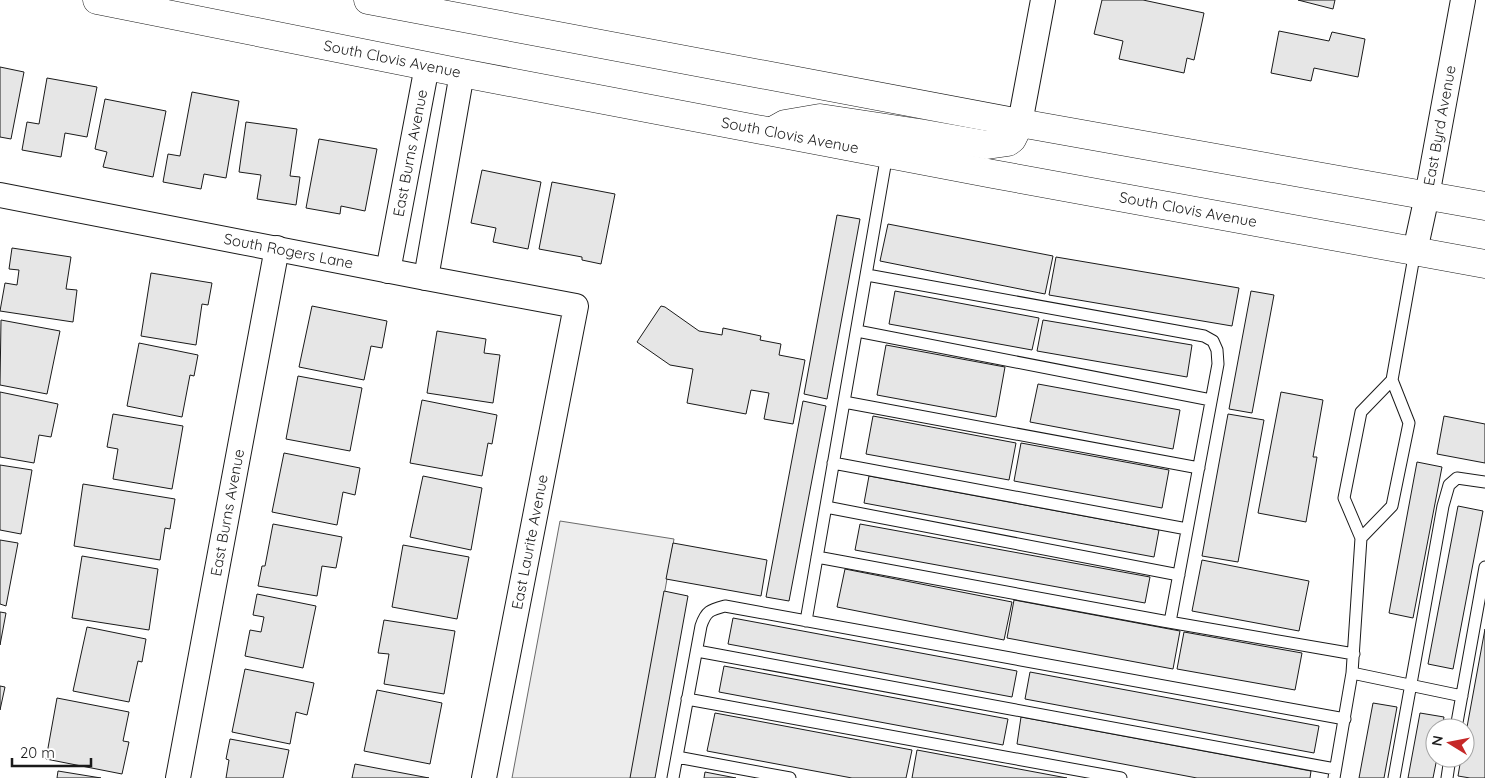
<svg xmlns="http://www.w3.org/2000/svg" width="1485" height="778" font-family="Quicksand,sans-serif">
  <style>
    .built { fill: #ededed; stroke: #6a6a6a }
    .building { fill: #e6e6e6; stroke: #1a1a1a }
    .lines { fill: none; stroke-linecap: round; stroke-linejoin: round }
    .service-casing { stroke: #1a1a1a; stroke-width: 13 }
    .minor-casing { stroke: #1a1a1a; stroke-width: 26 }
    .primary-casing { stroke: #1a1a1a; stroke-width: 29 }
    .service { stroke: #fff; stroke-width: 11 }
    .minor { stroke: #fff; stroke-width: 24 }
    .primary { stroke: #fff; stroke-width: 28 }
    .labels { text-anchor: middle; stroke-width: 4; stroke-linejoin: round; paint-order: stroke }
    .street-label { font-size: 15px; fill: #1a1a1a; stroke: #fff }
  </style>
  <rect width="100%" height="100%" fill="#fff"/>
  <!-- built -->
  <path class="built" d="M560,521l114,18 -42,239h-120z"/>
  <!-- building -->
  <path class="building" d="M1102,0h41l61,13 -10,47 -7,-2 -3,15 -65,-14 4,-18 -29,-7z
    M1298,0h37l-2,9z
    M1279,31l50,10 3,-9 33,7 -7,38 -44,-9 -3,13 -40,-8z
    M0,67l24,5 -13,67 -11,-2z
    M47,78l50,9 -10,50 -22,-4 -4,24 -39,-7 5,-28 12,2z
    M192,92l47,9 -13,77 -22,-4 -3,15 -38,-7 5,-28 12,2z
    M105,99l61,12 -13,66 -50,-10 4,-15 -12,-3z
    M246,122l51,7 -7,47 10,1 -4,28 -39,-6 4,-24 -22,-3z
    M319,139l58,10 -12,62 -24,-5 -1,8 -34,-6z
    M482,170l59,12 -13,67 -35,-7 3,-14 -25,-5z
    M552,182l63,12 -14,70 -19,-4v-3l-43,-8z
    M837,215l23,4 -33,180 -23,-5z
    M888,224l165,32 -8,38 -165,-33z
    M12,248l59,9 -5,32 11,1 -4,32 -73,-11 5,-28 12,2 2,-15 -10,-1z
    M1056,257l183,31 -7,38 -183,-31z
    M151,273l61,10 -4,22 -6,-1 -6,41 -55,-9z
    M895,291l144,27 -7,32 -143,-26z
    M1251,291l23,4 -22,118 -23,-4z
    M312,306l75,15 -5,27 -11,-2 -7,34 -65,-13z
    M661,306l4,1 34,24 23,4 1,-7 38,8 -1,4 21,4 -2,11 26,5 -12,64 -29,-5 5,-26 -18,-3 -5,24 -59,-11 6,-34 -23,-4 -33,-23z
    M1,320l59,11 -13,63 -47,-9z
    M1043,320l149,25 -5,32 -150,-26z
    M437,331l49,8 -2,14 16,2 -7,48 -66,-10z
    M139,343l59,12 -4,21 -4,-1 -8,42 -55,-11z
    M886,345l119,22 -9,50 -119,-22z
    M298,376l64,12 -12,63 -64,-12z
    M1038,384l142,26 -7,39 -143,-27z
    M0,392l58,12 -7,33 -12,-2 -5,28 -34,-6z
    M1281,392l42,8 -10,57h4l-11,65 -48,-9z
    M422,400l75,15 -5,29 -4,-1 -6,33 -72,-13z
    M803,401l23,5 -37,195 -23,-4z
    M113,414l70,12 -11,63 -59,-10 5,-30 -11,-2z
    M1228,414l36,6 -26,142 -36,-6z
    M873,416l143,27 -7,37 -143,-26z
    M1444,416l41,8v39l-48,-9z
    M1021,443l148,27 -7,38 -148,-27z
    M284,453l76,15 -5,27 -12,-3 -6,33 -65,-13z
    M1417,462l25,5 -29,151 -24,-5z
    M0,465l32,5 -11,64 -21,-4z
    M423,476l59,12 -11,62 -61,-13z
    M869,476l290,54 -5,27 -290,-54z
    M83,484l92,15 -5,30 -5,-1 -5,32 -86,-14z
    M1458,506l25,5 -30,158 -25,-5z
    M273,524l69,13 -6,31 -14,-2 -5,30 -59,-10 4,-20h3z
    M860,524l290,53 -5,26 -290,-53z
    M0,540l18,3 -12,63 -6,-2z
    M673,543l94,17 -6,36 -95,-17z
    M403,545l66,12 -12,62 -65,-12z
    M82,556l76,13 -9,61 -77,-12z
    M1202,560l107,21 -10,50 -107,-20z
    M845,569l167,33 -8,38 -167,-33z
    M664,591l24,5 -33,182h-25z
    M257,594l59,12 -13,62 -58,-12 5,-26 11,2 3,-15 -11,-2z
    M1014,600l166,31 -7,38 -166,-31z
    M0,612l6,1 -6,32z
    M733,618l284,53 -5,26 -284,-53z
    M384,620l71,11 -11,63 -60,-10 5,-30 -11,-1z
    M87,627l59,12 -4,23 -4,-1 -9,41 -56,-11z
    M1485,629v149h-15l-12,-2 3,-18h4v-20z
    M1184,632l118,21 -7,37 -118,-21z
    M724,666l284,53 -5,26 -284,-53z
    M245,669l69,14 -7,32 -11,-3 -6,32 -58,-12z
    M1030,672l289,54 -5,27 -289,-54z
    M0,686l5,1 -5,23z
    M377,690l65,13 -12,61 -66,-13z
    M57,698l72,14 -6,29 6,1 -7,32 -76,-15z
    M1373,703l24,4 -13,71h-25z
    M715,713l197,37 -6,28h-54l-145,-27z
    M1420,713l24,4 -2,11h-7v30h2l-4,20h-25z
    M1021,717l290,54 -1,7h-113l-180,-34z
    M230,739l59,11 -6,28h-57l3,-18 -3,-1z
    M917,750l150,28h-155z
    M355,764l74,14h-77z
    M58,771l43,7h-44z
    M705,772l31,6h-32z"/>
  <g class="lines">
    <!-- service casing -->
    <g class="service-casing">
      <path id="service" d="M867,275l337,61 9,5 4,9 1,14 -48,258
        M857,331l354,69
        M844,402l355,66
        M833,463l354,66
        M826,507l353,68
        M1361,538l31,-32 17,-83 -17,-43 23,-129
        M817,557l346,64 191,33
        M806,621l81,-467
        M697,651l638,118
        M1352,673l110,23
        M687,699l434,79
        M1456,728l29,-161
        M677,757l113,21
        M673,778l28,-152c5,-15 9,-16 24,-20l620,113
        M1334,778l18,-105 9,-135 -17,-40 17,-86 31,-32
        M1394,778l49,-272 6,-21 8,-7 28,4
        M1447,778l3,-20"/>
    </g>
    <!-- minor casing -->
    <g class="minor-casing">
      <g id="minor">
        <path d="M1020,123l23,-123"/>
        <path id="s1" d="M0,195l426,83 150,28 -92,472"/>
        <path id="s2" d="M1415,251l12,-55 36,-196"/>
        <path id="s3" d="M388,271l39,-205"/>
        <path d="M426,278l36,-205"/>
        <path id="s4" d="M178,778l99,-530"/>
      </g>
    </g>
    <!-- primary casing -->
    <g class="primary-casing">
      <g id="primary">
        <path id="s5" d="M97,0l365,73 531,101 492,90"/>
        <path d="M368,0l652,123 465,83"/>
        <path d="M776,129l9,-5 35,-6 99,15 68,12 21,-3 4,-3 8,-16"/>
      </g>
    </g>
    <!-- service -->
    <use href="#service" class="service"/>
    <!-- minor -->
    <use href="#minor" class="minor"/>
    <!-- primary -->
    <use href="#primary" class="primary"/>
  </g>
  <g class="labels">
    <!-- street labels -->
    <g class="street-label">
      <text dy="5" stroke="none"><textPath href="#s5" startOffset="301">South Clovis Avenue</textPath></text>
      <text dy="5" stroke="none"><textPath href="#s2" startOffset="128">East Byrd Avenue</textPath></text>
      <text dy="5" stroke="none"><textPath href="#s5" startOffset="706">South Clovis Avenue</textPath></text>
      <text dy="5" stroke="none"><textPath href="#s3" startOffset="120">East Burns Avenue</textPath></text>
      <text dy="5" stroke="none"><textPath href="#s5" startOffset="1111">South Clovis Avenue</textPath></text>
      <text dy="5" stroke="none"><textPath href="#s1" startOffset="294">South Rogers Lane</textPath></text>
      <text dy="5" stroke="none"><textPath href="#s4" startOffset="270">East Burns Avenue</textPath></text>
      <text transform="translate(530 542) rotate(-79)" y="5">East Laurite Avenue</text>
    </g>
  </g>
  <!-- north arrow -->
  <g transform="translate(1450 743) rotate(280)"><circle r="24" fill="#ffffff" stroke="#a3a3a3"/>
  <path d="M0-4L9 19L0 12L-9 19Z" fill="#c62828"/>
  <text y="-8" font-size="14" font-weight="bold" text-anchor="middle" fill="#1a1a1a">N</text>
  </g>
  <!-- scale -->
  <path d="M12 758v8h79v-8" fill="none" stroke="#1a1a1a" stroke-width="2.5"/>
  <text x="20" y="758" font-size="15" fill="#1a1a1a" stroke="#ffffff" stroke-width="4" paint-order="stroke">20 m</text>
</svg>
